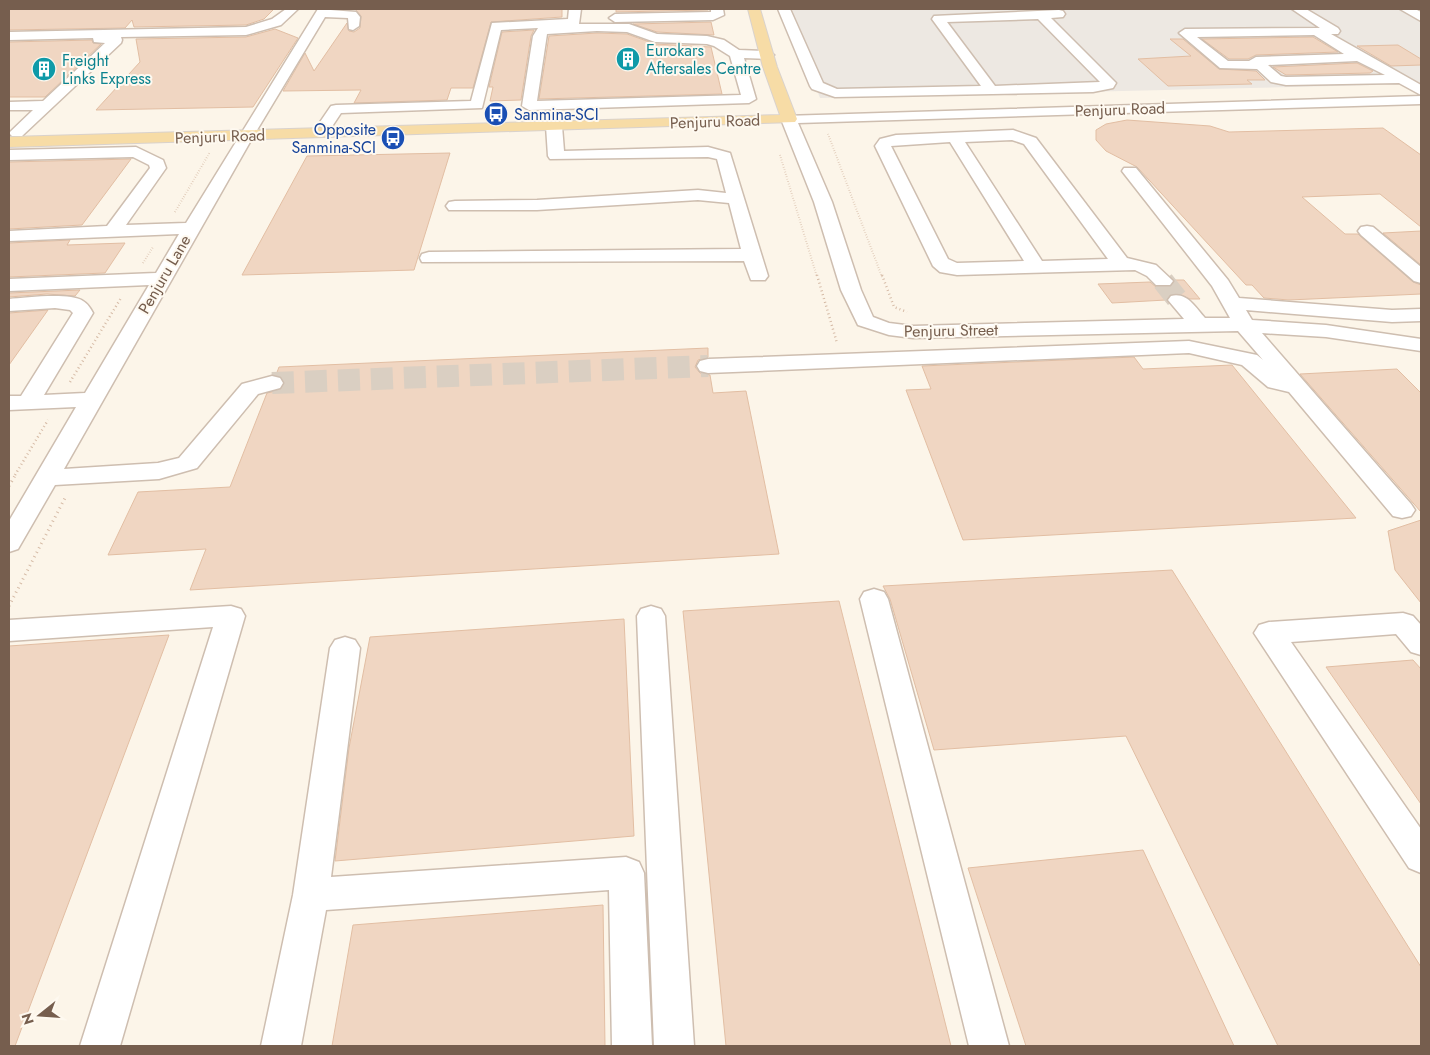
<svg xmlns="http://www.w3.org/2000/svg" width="1430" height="1055" font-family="Jost,sans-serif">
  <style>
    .industrial { fill: #ede8e2 }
    .building { fill: #f0d6c2; stroke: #e2bea3 }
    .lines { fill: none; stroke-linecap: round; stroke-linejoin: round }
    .minor-tunnel { stroke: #dacfc2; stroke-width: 22; stroke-dasharray: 22 11; stroke-linecap: butt }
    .minor-casing { stroke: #cebeb0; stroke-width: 3 }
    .major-casing { stroke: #d9d2cd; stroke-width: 2 }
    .path-far2 { stroke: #d5baa5; stroke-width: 2; stroke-dasharray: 0.5 2; stroke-linecap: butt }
    .path-far1 { stroke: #d5baa5; stroke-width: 2.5; stroke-dasharray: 1 3; stroke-linecap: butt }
    .path { stroke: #d5baa5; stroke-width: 3; stroke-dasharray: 1 4; stroke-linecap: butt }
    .minor { fill: #fff; fill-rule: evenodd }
    .major { fill: #f7dca6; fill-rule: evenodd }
    .labels { text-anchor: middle; stroke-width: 4; stroke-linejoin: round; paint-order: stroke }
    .far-culture-label { font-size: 16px; fill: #0d838f; stroke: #fef9f0; text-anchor: start }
    .far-street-label { font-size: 16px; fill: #765e4e; stroke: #fef9f0 }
    .far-transit-label { font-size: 16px; fill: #164399; stroke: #fef9f0; text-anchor: start }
  </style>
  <rect width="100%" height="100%" fill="#fcf5e9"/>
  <!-- industrial -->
  <path class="industrial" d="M785,9h636v75l-601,14z"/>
  <!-- building -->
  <path class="building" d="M9,9h265l-10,10 -18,6 -112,2 -2,-7 -7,8 -116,2z
    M355,9h207v8l-71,5 -18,66h-22l-4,12 -93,3 7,-13 -78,1 22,-38 9,18 33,-48 2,8 5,1 6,-4 1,-12z
    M616,9h92v1l-92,2z
    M711,22l3,13 -57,-3 -24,-8z
    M275,29l23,9 -45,69 -157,3 44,-48 -4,-23 110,-2z
    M534,30l-3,6 -10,64 -31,1 3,-14h-4l13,-55z
    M597,33l30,1 28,10 56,3 11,47 -183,5 10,-63z
    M1313,37l25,15 -82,3 -8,4h-19l-27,-20z
    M1170,39h13l36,30 37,2 9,9h-18l5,4 -84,2 -30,-27 53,-3z
    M92,40l1,3 8,1 -56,53h-36v-55z
    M1398,45l23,14v6l-30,1 -34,-20z
    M1357,63l16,8 -3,2 -84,2 -13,-8z
    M1127,120l83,6 19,6 154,-4 38,27v72l-41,-33 -78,3 43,37h13l55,48 8,3v9l-132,6 -25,-2 -12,-13h-6l-109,-118 -31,-16 -10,-11v-10l10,-6z
    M450,153l-36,117 -172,5 65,-119z
    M131,159l-49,66 -73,4v-67z
    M1421,231v34l-38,-32z
    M70,240l-3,5 58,-2 -20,30 -96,4v-34z
    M1175,280h9l16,19h-10l-14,-6 -6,2 -4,5 -54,3 -14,-19 52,-2 6,5h14z
    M80,290l-5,6 -28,-2 -38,3v-4z
    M48,310l-39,55v-52z
    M708,348v9l-10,3 -3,7 5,6 10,2 3,18 33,-2 33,163 -589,36 16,-41 -98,6 30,-63 92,-5 37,-94 13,-3 5,-6 -3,-7 -6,-2 3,-8z
    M1134,357l9,12 89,-4 124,153 -393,22 -57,-150 25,-1 -9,-23z
    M1397,369l24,24v119l-121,-138z
    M1421,520v83l-26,-33 -7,-39z
    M1172,570l249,397v79h-143l-152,-310 -192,14 -44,-151 -7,-13z
    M839,601l112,445h-225l-43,-435z
    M624,619l10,217 -299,25 14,-113 21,-111z
    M169,635l-154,411h-6v-400z
    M1413,660l8,9v135l-95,-137z
    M1143,850l91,196h-208l-58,-178z
    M603,905l2,141h-273l21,-121z"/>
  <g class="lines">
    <!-- minor-tunnel -->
    <path class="minor-tunnel" d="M1163,281l15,19
      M272,383l436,-17"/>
    <!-- minor casing -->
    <g class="minor-casing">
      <path id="minor" d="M286,9h12l-17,16 -35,10 -125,2 1,3 -1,3 -99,93h-10l-3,-3 24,-23h-24v-8l34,-1 62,-58 -11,-1 -1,-4 -84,2v-8l237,-5 26,-8z
        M318,9l38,3 4,5 -1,9 -6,4 -4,-1 -1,-11 -23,-1 -71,118 -190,334 94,-6 21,-5 63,-74 30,-8 8,2 3,5 -3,5 -22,6 -61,74 -38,11 -104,6 -37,64 -9,3v-31l67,-114 -67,3v-14h12l52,-83 -3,-3 -15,-2 -46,3v-12c16,-1 60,-7 74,2 4,2 8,8 10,12l-49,82 41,-2 64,-108 -140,6v-12l147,-6 23,-39 -170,7v-10l98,-5 43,-58 -1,-3 -16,-8 -124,3v-10l127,-3 27,13 3,8 -40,57 60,-2z
        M569,9h12l-2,15h50l28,10 50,2 17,4 15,10 28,1 7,4 -7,4 -23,-1 12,41 -7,4 -220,7 -7,-4 11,-70 5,-8 -37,2 -19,78 -141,5 -10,15 -5,2 -8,-5 13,-19 5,-1 135,-4 21,-78 76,-4zM597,31l30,1 28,10 52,2 7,2 16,10 11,39 -204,6 10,-67z
        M711,9h12l1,6 -11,5 -98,2 -6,-4 6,-4 96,-2z
        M778,9h12l33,74 14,6 144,-3 -49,-67 2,-3 125,-6 4,1 2,3 -2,3 -12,1 65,65 -3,5 -20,4 -258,5 -23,-8 -2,-3zM1038,19l62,63 -105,4 -48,-64z
        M1292,9h14l32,19 2,3 -2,3h-7l90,51v10l-22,-12 -113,2 -15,-3 -14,-13 -37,-1 -41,-35 6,-4 135,-1zM1314,35l30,19 -88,3 -7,4h-21l-31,-24zM1357,61l28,14 -99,2 -5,-1 -13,-11z
        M1400,9h15l6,3v9z
        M1421,96v8l-623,19 34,79 29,88 12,27 16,6 24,3 271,-7 -16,-19 3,-4c16,-4 24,11 34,22h25l-18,-32 -90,-115 2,-3h12l92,112 11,18 153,12 29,-1v12l-29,1 -146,-12 6,10 74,5 95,14v12l-95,-14 -64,-4 149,171 4,6 -4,6 -9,2 -9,-2 -104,-124 -21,-5 -26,-22 -53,-12 -481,20 -8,-2 -3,-5 3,-5 8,-2 481,-18 68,14 6,5 -25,-29 -325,7 -24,-3 -31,-10 -17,-35 -27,-88 -33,-83 3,-3z
        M554,121l8,5 2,25 144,-4 22,6 38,123 -3,4h-14l-7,-19 -322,1 -2,-4 2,-4 7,-2 312,-3 -12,-46 -31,-3 -161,10h-88l-3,-4 3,-4 6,-1 82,-1 161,-10 28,3 -9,-34 -9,-2 -158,2 -2,-3 -2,-30z
        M1013,130l23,8 91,120 29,7 17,16 -3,4h-14l-9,-9 -12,-6 -178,5 -17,-3 -7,-6 -58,-120 5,-7 16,-4zM1012,140l12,4 84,115 -66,2 -77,-119zM950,142l74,119 -67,2 -9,-4 -57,-113z
        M1367,226l6,1 48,40v16l-7,-2 -53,-46 -3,-4 3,-4z
        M874,589l10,3 4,7 121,447h-40l-109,-447 4,-7z
        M231,606l10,3 4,7 -125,430h-40l133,-419 -204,14v-21z
        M651,606l10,3 4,7 29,430h-40l-17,-430 4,-7z
        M1403,613l10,3 8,9v30l-10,-3 -15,-18 -105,8 130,187v44l-12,-5 -155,-235 5,-8 10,-3z
        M345,637l10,3 5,8 -29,229 295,-20 13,5 5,11 8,173h-40l-3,-156 -283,20 -25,136h-40l32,-151 37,-247 5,-8z"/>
    </g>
    <!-- major casing -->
    <g class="major-casing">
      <path id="major" d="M748,9h12l17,58 20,52 -2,3 -786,25v-10l771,-22 -17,-48z"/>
    </g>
    <!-- path-far2 -->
    <path class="path-far2" d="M828,134l54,143
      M780,155l37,122
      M175,212l35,-60
      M143,263l10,-16"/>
    <!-- path-far1 -->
    <path class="path-far1" d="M817,275l20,68
      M882,275l12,32 13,5
      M70,382l51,-84
      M15,475l33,-55"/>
    <!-- path -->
    <path class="path" d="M9,486l7,-12
      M9,606l57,-110"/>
    <!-- minor -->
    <use href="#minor" class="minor"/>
    <!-- major -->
    <use href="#major" class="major"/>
  </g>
  <!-- icons -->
  <defs>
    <g id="building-disc" transform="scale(1.25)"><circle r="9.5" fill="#0f9aa8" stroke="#fef9f0"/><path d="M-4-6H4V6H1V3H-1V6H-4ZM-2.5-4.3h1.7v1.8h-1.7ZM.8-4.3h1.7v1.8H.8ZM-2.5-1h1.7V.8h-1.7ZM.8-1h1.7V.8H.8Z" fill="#fff"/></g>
    <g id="bus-disc" transform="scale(1.25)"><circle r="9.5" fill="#1a4fb4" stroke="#fef9f0"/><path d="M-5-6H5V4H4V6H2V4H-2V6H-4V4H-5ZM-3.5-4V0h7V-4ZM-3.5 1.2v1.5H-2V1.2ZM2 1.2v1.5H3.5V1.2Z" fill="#fff"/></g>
  </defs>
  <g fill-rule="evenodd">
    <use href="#building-disc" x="628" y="59"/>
    <use href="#building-disc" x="44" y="69"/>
    <use href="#bus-disc" x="496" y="114"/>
    <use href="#bus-disc" x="393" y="138"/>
  </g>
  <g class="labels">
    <!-- far-culture labels -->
    <g class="far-culture-label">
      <text x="646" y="56">Eurokars<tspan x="646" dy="18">Aftersales Centre</tspan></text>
      <text x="62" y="66">Freight<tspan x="62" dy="18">Links Express</tspan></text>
    </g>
    <!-- far-street labels -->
    <g class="far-street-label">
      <text transform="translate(1120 109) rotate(-2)" y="6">Penjuru Road</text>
      <text transform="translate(715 121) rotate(-2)" y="6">Penjuru Road</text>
      <text transform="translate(220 136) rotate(-2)" y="6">Penjuru Road</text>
      <text transform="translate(164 274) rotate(-60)" y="6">Penjuru Lane</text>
      <text transform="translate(951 330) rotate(-1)" y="6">Penjuru Street</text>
    </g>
    <!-- far-transit labels -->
    <g class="far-transit-label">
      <text x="514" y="120">Sanmina-SCI</text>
      <text x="376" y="135" text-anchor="end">Opposite<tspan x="376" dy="18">Sanmina-SCI</tspan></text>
    </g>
  </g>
  <!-- border -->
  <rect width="1430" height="1055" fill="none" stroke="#765e4e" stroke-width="20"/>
  <!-- north arrow -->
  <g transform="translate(40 1015) rotate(253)" stroke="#fef9f0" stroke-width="4" paint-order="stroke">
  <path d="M0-4L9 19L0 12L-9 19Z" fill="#765e4e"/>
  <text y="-8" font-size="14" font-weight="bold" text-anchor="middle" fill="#765e4e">N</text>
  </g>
</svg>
